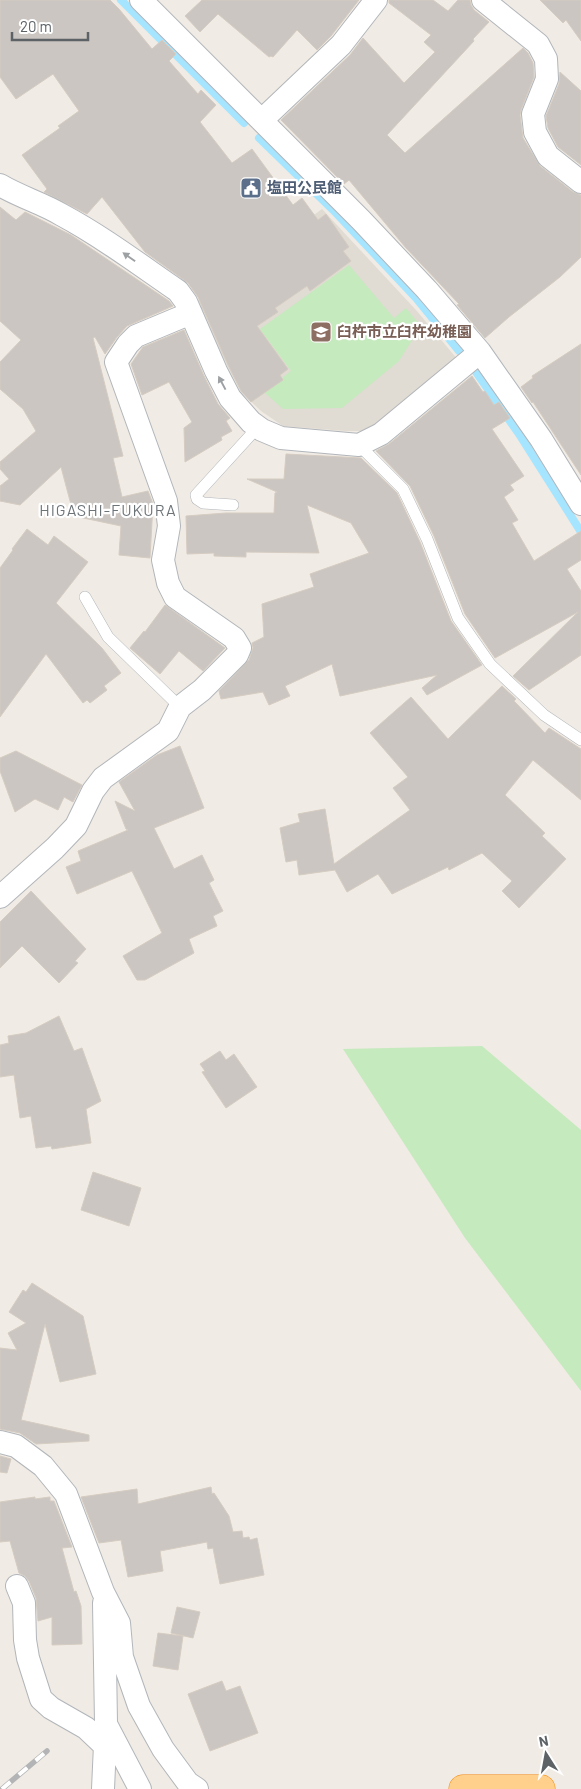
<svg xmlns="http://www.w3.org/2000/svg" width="581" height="1789" font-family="Barlow,'Noto Sans JP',sans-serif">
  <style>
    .education { fill: #e0dbd3 }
    .green { fill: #c5eabe }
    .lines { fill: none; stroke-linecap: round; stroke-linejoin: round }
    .stream { stroke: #a5e5ff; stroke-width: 8 }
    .building { fill: #cbc6c1; stroke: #d5ccc2 }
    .lane-casing { stroke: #b2b6ba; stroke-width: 12 }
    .street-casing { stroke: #b2b6ba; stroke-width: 24 }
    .highway-casing { stroke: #f48300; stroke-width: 29 }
    .lane { stroke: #fff; stroke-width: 11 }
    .street { stroke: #fff; stroke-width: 22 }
    .highway { stroke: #ffd08c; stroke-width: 28 }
    .rail-casing { stroke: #b3b4b5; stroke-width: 5.5 }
    .rail { stroke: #fff; stroke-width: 4; stroke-dasharray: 11; stroke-linecap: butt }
    .oneway { fill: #9da1a3 }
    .labels { text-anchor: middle; stroke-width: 4.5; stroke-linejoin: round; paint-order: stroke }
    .service-label { font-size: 15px; font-weight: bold; fill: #4e5e75; stroke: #fff; text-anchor: start }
    .education-label { font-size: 15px; font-weight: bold; fill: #785e54; stroke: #fff; text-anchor: start }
    .neighbourhood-label { font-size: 16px; letter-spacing: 1px; fill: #6d7478; stroke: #fff }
  </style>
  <rect width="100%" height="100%" fill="#f0ebe4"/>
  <!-- education -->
  <path class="education" d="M322,209l94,101 42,50 -81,68 -14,3h-18l-62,-5 -22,-15 -20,-19 -47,-89z"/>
  <!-- green -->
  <path class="green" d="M349,265l45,53 12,-10 15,18 -22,35 -57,47 -59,1 -19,-17 27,-21 -31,-42z
    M482,1046l99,84v261l-116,-153 -122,-189z"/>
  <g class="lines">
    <!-- stream -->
    <path class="stream" d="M121,0l123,123
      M259,138l77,75 80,85 43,53
      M476,372l45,65 60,95"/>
  </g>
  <!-- building -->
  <path class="building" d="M0,0h110l9,9 33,40 10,-9 14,14 -7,7 29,33 3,-4 15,15 -16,17 32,41 20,-14 41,56 9,-7 16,22 8,-6 23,33 -6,4 8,10 -41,30 -3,-5 -32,22 3,4 -21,14 31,43 -8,6 3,5 -32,22 -10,-11 -13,-26 -30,-68 -10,-14 -43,-31 -43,-55 -15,17 -43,-22 3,-3 -25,-34 38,-27 -2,-2 21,-15 -26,-37 -37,25 -16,-22z
    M202,0h157l-28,36 -14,14 -20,-20 -24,27 -2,-1 -2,1 -51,-43 -18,18 -15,-16z
    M389,0h44l15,11 10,-11h12l1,5 3,5 15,12 -16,17 1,2 -87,94 18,18 118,-105 5,5 5,10 1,14 -13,33 -1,5 3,23 17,28 33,26 8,3v62l-21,20 -51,40 -24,21 -28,-33 2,-1 -53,-56 -57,-68 -5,4 -63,-64 69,-65 13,-17 41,45 31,-31 -11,-10 7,-7 -42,-32z
    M540,0h41v41l-15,-21 -3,3z
    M560,72l21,19v74l-23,-18 -10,-19 -2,-12 13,-32z
    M0,207l16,13 9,-8 46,23 98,66 4,5 -46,20 -10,11 -12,17 -10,-17 -2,1 30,118 -10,2 9,39 26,-6 5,13 -3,54 -31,-3 2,-29 -47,-10 -13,-49 -41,38 -20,-4v-15l9,-7 -9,-10v-7l36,-31 -13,-22 -23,-20v-27l21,-22 -21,-19z
    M184,330l20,46 14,28 12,14 -4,3 6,10 -11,6 1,3 -37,22 -1,-34 8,-6 -23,-40 -27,13 -11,-31 12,-17z
    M581,344v131l-48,-73 -1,1 -11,-16 12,-9 -1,-2z
    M472,376l11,16 2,-1 9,14 5,-3 11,16 -18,11 32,47 -14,9 4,5 -10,7 14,23 -6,3 22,38 47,-30v29l-14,9 14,22v64l-52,35 -16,-14 65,-64 -83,46 -30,-44 -31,-78 -24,-50 -34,-35 13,-7z
    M286,454l75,4 36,35 23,49 31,79 31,44 -55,30 -5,-7 15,-13 -97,21 -8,-32 -47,22 5,10 -21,9 -6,-13 -42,7 -2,-8 30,-31 4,-12 -1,-5 12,-6 -2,-33 52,-17 -4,-13 59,-21 -18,-30 -44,-18 12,48 -73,-1v5l-32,-1v-3l-27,1 -1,-38 40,-3h48l1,-20 2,-1 -30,-13h37z
    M27,529l21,16 6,-9 34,26 -32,41 46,45 19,25 -17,13 3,4 -17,13 -3,-3 -4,3 -37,-49 -46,63v-149l13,-18 -1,-1z
    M165,605l60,43 -22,23 -24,-20 -19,23 -30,-26 14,-17 1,1z
    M502,686l14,13 -2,2 31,32 4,-5 32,21v51l-48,-40 -28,35 40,38 -3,3 24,23 -47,49 -17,-17 10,-10 -30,-28 -33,17 -1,-3 -56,27 -14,-20 -31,18 -12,-22 -36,5 -2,-15 -11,2 -6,-34 20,-6 -2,-8 27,-5 9,55 76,-54 -17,-22 15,-11 -38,-44 41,-36 37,42z
    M180,746l24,62 -50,20 20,41 28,-14 12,25 -5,3 14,28 -10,5 4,10 -28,13 5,14 -49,27h-8l-14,-24 39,-23 -30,-62 -55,23 -11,-27 15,-6 -3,-10 50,-21 -2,-1 -11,-28 20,10 -16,-29 38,-27z
    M16,751l66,34 -9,17 -9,-5 -6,13 -23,-11 -20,13 -15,-41v-13z
    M31,891l55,58 -11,12 3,2 -19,20 -37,-37 -22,22v-46z
    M59,1016l15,35 8,-3 19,53 -15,8 5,34 -39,6 -1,-3 -15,2 -5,-32 -11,2 -6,-43 -14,2v-32l9,-2 -1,-7 18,-3z
    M220,1051l6,9 8,-6 23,33 -31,21 -24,-36 3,-1 -5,-7z
    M93,1172l48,16 -12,38 -48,-16z
    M32,1283l51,33 13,58 -36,8 -15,-58 -24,96 68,15v6l-53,3 -16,-11 -20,-4v-81l17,2 -9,-17 18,-10 -17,-11 14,-22 3,2z
    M0,1456l11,3 -4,14 -7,-1z
    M211,1487l1,7 2,-1 15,23 4,16 9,-1 1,7 6,-1 1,3 7,-2 7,37 -44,9 -7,-36 -5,1 -1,-7 -47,9 3,20 -35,6 -7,-37 -22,3 -18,-46 56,-8 1,15z
    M35,1497v2l15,-2v4h4l18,46 -10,1 12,44 2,-1 5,15 1,38 -30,1v-28l-14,4 -2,-23 -7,-17 -4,-5 -6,-3 -9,-32 -10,1v-40z
    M177,1607l23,5 -7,26 -22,-5z
    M158,1633l25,3 -5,34 -25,-4z
    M222,1681l4,10 14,-5 18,47 -48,18 -22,-57z"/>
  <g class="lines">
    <!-- lane casing -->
    <g class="lane-casing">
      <path id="lane" d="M359,445l44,44 24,50 31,79 32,46 54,51 37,25
        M233,505l-30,-2 -6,-4 -1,-4 62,-68
        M85,597l23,40 72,70"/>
    </g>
    <!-- street casing -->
    <g class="street-casing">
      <path id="street" d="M141,0l220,220 66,70 53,62 61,87 40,65
        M483,0l55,44 8,15 1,20 -14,35 2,18 13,24 33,26
        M262,120l79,-75 35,-45
        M0,185c20,12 42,18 62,30 41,22 78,50 116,76l8,11 30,69 14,27 21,24 11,8 19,8 78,7 22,-11 99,-82
        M0,897l55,-49 21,-22 17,-35 10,-13 65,-47 12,-24 22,-17 35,-35 3,-7 -6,-10 -59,-41 -7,-14 -5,-23 6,-34 -3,-25 -50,-139 12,-18 8,-8 55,-23
        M0,1442l16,4 27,20 23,28 37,98 16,31 3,34 17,49 24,43 25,34 9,6
        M17,1586l7,17 1,37 3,18 13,41 10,9 35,20 19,18
        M106,1724l34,65
        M103,1789l3,-66 -2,-120"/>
    </g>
    <!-- highway casing -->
    <g class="highway-casing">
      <path id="highway" d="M463,1789h78"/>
    </g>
    <!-- lane -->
    <use href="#lane" class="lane"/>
    <!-- street -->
    <use href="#street" class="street"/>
    <!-- highway -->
    <use href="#highway" class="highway"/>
    <!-- rail casing -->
    <g class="rail-casing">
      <path id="rail" d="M2,1789l45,-38"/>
    </g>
    <!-- rail -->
    <use href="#rail" class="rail"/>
  </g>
  <!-- one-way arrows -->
  <defs><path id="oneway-solid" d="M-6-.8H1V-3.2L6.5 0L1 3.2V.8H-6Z" transform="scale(1.25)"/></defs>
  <g class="oneway">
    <use href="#oneway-solid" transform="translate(129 257) rotate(-145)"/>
    <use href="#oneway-solid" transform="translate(222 383) rotate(-118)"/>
  </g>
  <!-- icons -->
  <defs>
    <g id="civic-square" transform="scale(1.125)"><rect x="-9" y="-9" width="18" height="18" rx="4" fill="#5c6f8a" stroke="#fff"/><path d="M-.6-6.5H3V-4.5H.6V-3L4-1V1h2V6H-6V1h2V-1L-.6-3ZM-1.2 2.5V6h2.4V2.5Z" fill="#fff"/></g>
    <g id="school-square" transform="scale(1.125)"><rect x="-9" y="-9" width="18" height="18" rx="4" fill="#8d6e63" stroke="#fff"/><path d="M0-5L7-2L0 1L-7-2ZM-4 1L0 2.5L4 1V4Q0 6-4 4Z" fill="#fff"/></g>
  </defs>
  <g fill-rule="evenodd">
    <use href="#civic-square" x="251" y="188"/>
    <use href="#school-square" x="321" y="332"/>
  </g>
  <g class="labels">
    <!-- service labels -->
    <g class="service-label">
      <text x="267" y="193">塩田公民館</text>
    </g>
    <!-- education labels -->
    <g class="education-label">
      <text x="337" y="337">臼杵市立臼杵幼稚園</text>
    </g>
    <!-- neighbourhood labels -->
    <g class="neighbourhood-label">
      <text x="108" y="516">HIGASHI-FUKURA</text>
    </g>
  </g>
  <!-- north arrow -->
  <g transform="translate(546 1754) rotate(349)" stroke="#ffffff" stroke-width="4" paint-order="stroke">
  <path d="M0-4L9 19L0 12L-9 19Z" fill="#5c6266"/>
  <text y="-8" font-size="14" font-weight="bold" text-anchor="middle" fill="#5c6266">N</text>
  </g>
  <!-- scale -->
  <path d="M12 32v8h76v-8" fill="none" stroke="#5c6266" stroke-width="2.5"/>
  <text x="20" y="32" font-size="15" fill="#5c6266" stroke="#ffffff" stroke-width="4" paint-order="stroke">20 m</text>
</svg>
